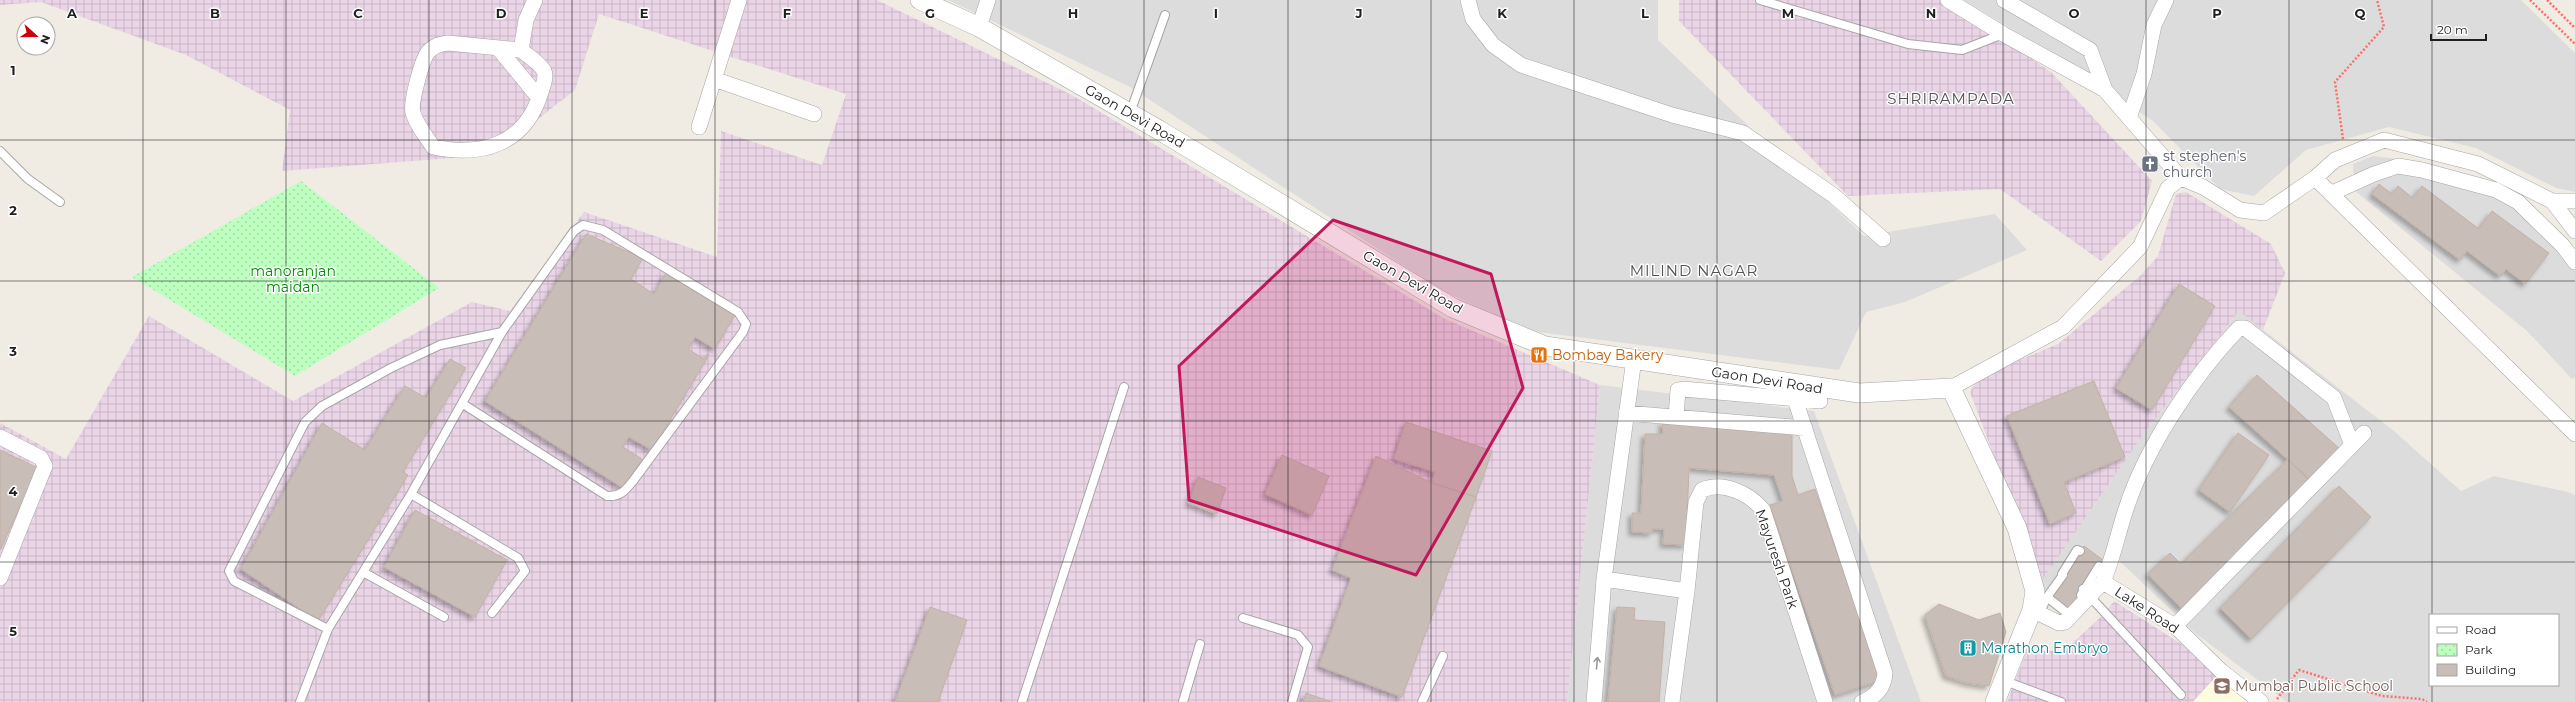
<svg xmlns="http://www.w3.org/2000/svg" width="2575" height="702" font-family="Montserrat,sans-serif">
  <style>
    .residential { fill: #dddcdc; fill-rule: evenodd }
    .industrial { fill: url(#industrial-grid) }
    .education { fill: #fffdde }
    .park { fill: url(#park-dots) }
    .lines { fill: none; stroke-linecap: round; stroke-linejoin: round }
    .stream { stroke: #a0d7e2; stroke-width: 5.5 }
    .building { fill: #c9bdb7; stroke: #c4b1a5; filter: url(#shadow) }
    .service-casing { stroke: #a6a6a6; stroke-width: 10 }
    .minor-casing { stroke: #a6a6a6; stroke-width: 16 }
    .tertiary-casing { stroke: #a6a6a6; stroke-width: 20 }
    .path { stroke: #ff6e66; stroke-width: 2.5; stroke-dasharray: 2 2; stroke-linecap: butt }
    .service { stroke: #fff; stroke-width: 8 }
    .minor { stroke: #fff; stroke-width: 15 }
    .tertiary { stroke: #fff; stroke-width: 19 }
    .oneway { stroke: #9a9a9a }
    .marked { fill: #c2185b; fill-opacity: 0.2; stroke: #c2185b; stroke-width: 3; stroke-linejoin: round }
    .grid { fill: none; stroke: #1f1f1f; stroke-width: 1; stroke-opacity: 0.55 }
    .labels { text-anchor: middle; stroke-width: 3; stroke-linejoin: round; paint-order: stroke }
    .street-label { font-size: 14px; fill: #1f1f1f; stroke: #fff }
    .worship-label { font-size: 14px; fill: #5b616d; stroke: #fff; text-anchor: start }
    .park-label { font-size: 14px; fill: #018805; stroke: #fff }
    .food-label { font-size: 14px; fill: #c56008; stroke: #fff; text-anchor: start }
    .culture-label { font-size: 14px; fill: #0d838f; stroke: #fff; text-anchor: start }
    .education-label { font-size: 14px; fill: #785e54; stroke: #fff; text-anchor: start }
    .neighbourhood-label { font-size: 15px; letter-spacing: 1px; fill: #525252; stroke: #fff }
    .grid-label { font-size: 13px; text-anchor: middle; font-weight: bold; fill: #1f1f1f; stroke: #fff; stroke-width: 3; stroke-linejoin: round; paint-order: stroke }
  </style>
  <defs>
    <pattern id="industrial-grid" width="8" height="8" patternUnits="userSpaceOnUse"><rect width="8" height="8" fill="#ead5e7"/><path d="M0 4h8M4 0v8" fill="none" stroke="#c8b6c6"/></pattern>
    <pattern id="park-dots" width="8" height="8" patternUnits="userSpaceOnUse"><rect width="8" height="8" fill="#bdffbf"/><path d="M2 2h.1M6 6h.1" fill="none" stroke="#a2daa4" stroke-width="1.8" stroke-linecap="round"/></pattern>
    <filter id="shadow"><feDropShadow dx="-3.5" dy="3.5" stdDeviation="2" flood-color="#0004"/></filter>
  </defs>
  <rect width="100%" height="100%" fill="#f0ece4"/>
  <!-- residential -->
  <path class="residential" d="M948,0h710v40l206,196 131,-22 32,36 -122,52 -39,10 -27,58 -309,-39 -89,-41 -311,-203z
    M1964,0h557l54,53v139l-19,-4 -80,-40 -87,-21 -83,23 -52,46 -34,-7 -67,-68 -99,-66z
    M2373,156l47,6 62,18 93,71v126l-3,2 -45,-48 -173,-141 -1,-26z
    M2239,311l155,120 67,60 33,-15 74,16 7,3v207h-288l-92,-69 -84,-80 -31,46 -19,14 -18,-14 -2,-17 101,-146zM2430,615h128v70h-128z
    M1600,385l214,26 107,291h-354z"/>
  <!-- industrial -->
  <path class="industrial" d="M0,0h877l195,95 373,224 155,66 -33,317h-1567v-279l66,36 83,-143 144,85 179,-99 38,9 74,-99 133,45 4,-126 101,34 24,-71 -247,-80 -24,76 -83,65 -210,16 8,-61 -104,-55 -145,-53 -41,3z
    M1679,0h264l108,72 101,109 -11,40 -40,40 -101,-72 -152,7 -169,-175z
    M2186,192l85,52 14,29 -22,57 -24,-19 -97,125 -101,146 -71,-190 9,-15 79,-33 82,-68 18,-20 18,-62z
    M2114,601l108,69 -29,32h-186l20,-52 37,1 40,-37z"/>
  <!-- education -->
  <path class="education" d="M2222,670l29,32h-58z"/>
  <!-- park -->
  <path class="park" d="M301,181l138,107 -144,88 -163,-99z"/>
  <g class="lines">
    <!-- stream -->
    <path class="stream" d="M2387,687l1,-3"/>
  </g>
  <!-- building -->
  <path class="building" d="M2379,184l13,10 6,-8 15,12 9,-12 57,43 13,-18 57,42 -24,31 -19,-15 -6,7 -33,-25 -7,9 -88,-66z
    M586,234l57,24 -12,21 23,15 12,-21 69,42 -20,34 -20,-12 -7,12 16,10 3,-5 2,1 -57,95 -23,-13 -6,10 19,12 -19,29 -138,-87z
    M2179,284l36,22 -63,104 -36,-22z
    M450,359l16,9 -63,104 5,3 -90,146 -77,-52 81,-146 43,27 40,-64 21,12z
    M2257,375l84,75 -28,32 -84,-75z
    M2094,381l31,76 -61,25 12,31 -26,11 -43,-108z
    M1406,422l86,29 -16,46 -44,-14 3,-11 -41,-13z
    M1662,422l130,12v42l6,19 17,-6 66,191 -46,15 -65,-190 13,-4 -9,-26 -85,-7 -3,77 -23,-1 1,-15h-12v4l-20,-1v-19h9l4,-79h18z
    M2238,433l31,22 -39,57 -31,-22z
    M0,450l38,18 -38,82z
    M1282,455l47,21 -17,39 -47,-21z
    M1376,456l56,27 44,14 -74,200 -83,-31 32,-88 -19,-8z
    M2288,459l23,24 -129,126 -34,-35 22,-21 11,11z
    M1198,477l28,11 -9,26 -29,-11z
    M2339,486l32,31 -120,122 -31,-31z
    M415,510l92,50 -32,57 -91,-50z
    M2084,546l19,14 -36,50 -19,-14z
    M1939,604l40,16 21,-7 6,19 -17,54 -21,-3 -22,-7 -21,-61z
    M930,607l37,13 -29,82h-43z
    M1617,607l18,1 -1,12 31,2 -6,80h-51z
    M1306,693l26,9h-29z"/>
  <g class="lines">
    <!-- service casing -->
    <g class="service-casing">
      <path id="service" d="M1760,0l148,44 54,6 41,-16
        M1130,113l35,-98
        M0,151l28,28 32,23
        M411,494l107,64 7,13 -33,42
        M363,572l81,45
        M2062,574l15,-24 3,1
        M2063,575l-16,22 24,19
        M2083,589l98,106
        M2081,595l18,-29
        M2039,614l8,-17
        M1243,618l55,17 10,12 -16,55
        M328,629l-94,-48 -5,-10 76,-149 17,-16 69,-38 49,-23 62,-13
        M2005,681l56,21
        M300,702l28,-73 83,-135 91,-162 72,-101 9,-6 20,5 135,82 8,12 -3,8 -110,149c-8,10 -13,16 -26,15l-144,-92
        M1022,702l102,-315
        M1183,702l17,-58
        M1422,702l21,-46"/>
    </g>
    <!-- minor casing -->
    <g class="minor-casing">
      <path id="minor" d="M1468,0l5,19 20,26 28,20 151,50 71,18 90,62 50,44
        M1948,0l55,34 102,56
        M2004,0l86,50 15,40 76,88 22,9 37,23 24,3 51,-35 20,-18 49,-20 94,24 74,37h23
        M979,27l9,-27
        M498,48l41,50
        M521,50l-73,-7c-7,1 -13,2 -19,8 -7,7 -19,53 -16,62 4,13 13,23 20,34 48,10 91,-2 107,-52 2,-7 7,-17 4,-24 -4,-8 -16,-15 -23,-21l5,-30 9,-20
        M714,79l100,35
        M2129,118l15,-44 10,-49 12,-25
        M699,127l40,-127
        M2315,178l260,256
        M2332,193l42,-19 24,-8 24,4 74,20 22,12 45,44 12,16
        M2552,201l23,30
        M1790,384l95,289c-1,15 -10,24 -23,29
        M1951,388l112,-61 77,-80 28,-59 13,-10
        M1626,413l179,15
        M1676,417l2,-27 5,-1 137,12
        M0,437l41,21 4,8 -45,112
        M1604,579l83,12 -15,111
        M2103,582c10,-24 15,-49 23,-73 20,-62 68,-134 113,-181h6l89,70 18,47
        M1687,591l9,-89 6,-12c21,-9 47,3 61,20l62,192
        M2032,610l27,13 6,-1 38,-40 72,44 46,45 40,31
        M2175,626l189,-193
        M1594,702l10,-123 30,-220"/>
    </g>
    <!-- tertiary casing -->
    <g class="tertiary-casing">
      <path id="tertiary" d="M920,0l59,27 180,103 294,178 92,38 314,47 92,-5 66,140 18,63 -3,19 -37,92"/>
    </g>
    <!-- path -->
    <path class="path" d="M2530,0l45,44
      M2547,0l28,28
      M2343,139l-8,-57 49,-55 -7,-27
      M2277,699l22,-29 83,26 40,3 5,3"/>
    <!-- service -->
    <use href="#service" class="service"/>
    <!-- minor -->
    <use href="#minor" class="minor"/>
    <!-- tertiary -->
    <use href="#tertiary" class="tertiary"/>
  </g>
  <!-- one-way arrows -->
  <defs><path id="oneway-shaft" d="M-6 0H5M1.5-3L5.5 0L1.5 3" fill="none" stroke-width="1.6" stroke-linecap="round" stroke-linejoin="round"/></defs>
  <use class="oneway" href="#oneway-shaft" transform="translate(1597 663) rotate(-85)"/>
  <!-- marked area -->
  <path class="marked" d="M1333,220l158,54 32,114 -107,187 -227,-75 -10,-134z"/>
  <!-- grid -->
  <path class="grid" d="M143,0v702M286,0v702M429,0v702M572,0v702M715,0v702M858,0v702M1001,0v702M1144,0v702M1288,0v702M1431,0v702M1574,0v702M1717,0v702M1860,0v702M2003,0v702M2146,0v702M2289,0v702M2432,0v615M0,140h2575M0,281h2575M0,421h2575M0,562h2575M2432,685v17"/>
  <!-- icons -->
  <defs>
    <g id="church-square" transform="scale(0.9)"><rect x="-9" y="-9" width="18" height="18" rx="4" fill="#6b7280" stroke="#fff"/><path d="M-1.2-6h2.4v3.5h3.3v2.4h-3.3V6h-2.4V-.1h-3.3v-2.4h3.3Z" fill="#fff"/></g>
    <g id="restaurant-square" transform="scale(0.9)"><rect x="-9" y="-9" width="18" height="18" rx="4" fill="#e8710a" stroke="#fff"/><path d="M-5-6h1v4h1v-4h1v4h1v-4h1v5L-1.5 .5V6h-2V.5L-5-1ZM5-6V6H3V1.5H1.5Q1.5-4 5-6Z" fill="#fff"/></g>
    <g id="building-square" transform="scale(0.9)"><rect x="-9" y="-9" width="18" height="18" rx="4" fill="#0f9aa8" stroke="#fff"/><path d="M-4-6H4V6H1V3H-1V6H-4ZM-2.5-4.3h1.7v1.8h-1.7ZM.8-4.3h1.7v1.8H.8ZM-2.5-1h1.7V.8h-1.7ZM.8-1h1.7V.8H.8Z" fill="#fff"/></g>
    <g id="school-square" transform="scale(0.9)"><rect x="-9" y="-9" width="18" height="18" rx="4" fill="#8d6e63" stroke="#fff"/><path d="M0-5L7-2L0 1L-7-2ZM-4 1L0 2.5L4 1V4Q0 6-4 4Z" fill="#fff"/></g>
  </defs>
  <g fill-rule="evenodd">
    <use href="#church-square" x="2150" y="164"/>
    <use href="#restaurant-square" x="1539" y="355"/>
    <use href="#building-square" x="1968" y="648"/>
    <use href="#school-square" x="2222" y="686"/>
  </g>
  <g class="labels">
    <!-- street labels -->
    <g class="street-label">
      <text transform="translate(1135 116) rotate(30)" y="5">Gaon Devi Road</text>
      <text transform="translate(1413 282) rotate(30)" y="5">Gaon Devi Road</text>
      <text transform="translate(1767 380) rotate(9)" y="5">Gaon Devi Road</text>
      <text transform="translate(1777 559) rotate(71)" y="5">Mayuresh Park</text>
      <text transform="translate(2147 610) rotate(33)" y="5">Lake Road</text>
    </g>
    <!-- worship labels -->
    <g class="worship-label">
      <text x="2163" y="161">st stephen's<tspan x="2163" dy="16">church</tspan></text>
    </g>
    <!-- park labels -->
    <g class="park-label">
      <text x="293" y="276">manoranjan<tspan x="293" dy="16">maidan</tspan></text>
    </g>
    <!-- food labels -->
    <g class="food-label">
      <text x="1552" y="360">Bombay Bakery</text>
    </g>
    <!-- culture labels -->
    <g class="culture-label">
      <text x="1981" y="653">Marathon Embryo</text>
    </g>
    <!-- education labels -->
    <g class="education-label">
      <text x="2235" y="691">Mumbai Public School</text>
    </g>
    <!-- neighbourhood labels -->
    <g class="neighbourhood-label">
      <text x="1951" y="104">SHRIRAMPADA</text>
      <text x="1694" y="276">MILIND NAGAR</text>
    </g>
  </g>
  <g class="grid-label">
    <text x="72" y="18">A</text>
    <text x="215" y="18">B</text>
    <text x="358" y="18">C</text>
    <text x="501" y="18">D</text>
    <text x="644" y="18">E</text>
    <text x="787" y="18">F</text>
    <text x="930" y="18">G</text>
    <text x="1073" y="18">H</text>
    <text x="1216" y="18">I</text>
    <text x="1359" y="18">J</text>
    <text x="1502" y="18">K</text>
    <text x="1645" y="18">L</text>
    <text x="1788" y="18">M</text>
    <text x="1931" y="18">N</text>
    <text x="2074" y="18">O</text>
    <text x="2217" y="18">P</text>
    <text x="2360" y="18">Q</text>
    <text x="13" y="75">1</text>
    <text x="13" y="215">2</text>
    <text x="13" y="356">3</text>
    <text x="13" y="496">4</text>
    <text x="13" y="636">5</text>
  </g>
  <!-- legend -->
  <rect x="2429" y="614" width="130" height="72" fill="#ffffff" stroke="#a5a5a5"/>
  <rect x="2437" y="627" width="20" height="6" fill="#ffffff" stroke="#a5a5a5"/>
  <text x="2465" y="634" font-size="12" fill="#1f1f1f">Road</text>
  <rect x="2437" y="644" width="20" height="12" fill="url(#park-dots)" stroke="#a5a5a5"/>
  <text x="2465" y="654" font-size="12" fill="#1f1f1f">Park</text>
  <rect x="2437" y="664" width="20" height="12" fill="#c9bdb7" stroke="#a5a5a5"/>
  <text x="2465" y="674" font-size="12" fill="#1f1f1f">Building</text>
  <!-- north arrow -->
  <g transform="translate(36 36) rotate(111)"><circle r="19" fill="#ffffff" stroke="#a5a5a5"/>
  <path d="M0-3L7 15L0 10L-7 15Z" fill="#cd000b"/>
  <text y="-6" font-size="11" font-weight="bold" text-anchor="middle" fill="#1f1f1f">N</text>
  </g>
  <!-- scale -->
  <path d="M2431 34v6h55v-6" fill="none" stroke="#1f1f1f" stroke-width="2"/>
  <text x="2437" y="34" font-size="12" fill="#1f1f1f" stroke="#ffffff" stroke-width="3" paint-order="stroke">20 m</text>
</svg>
